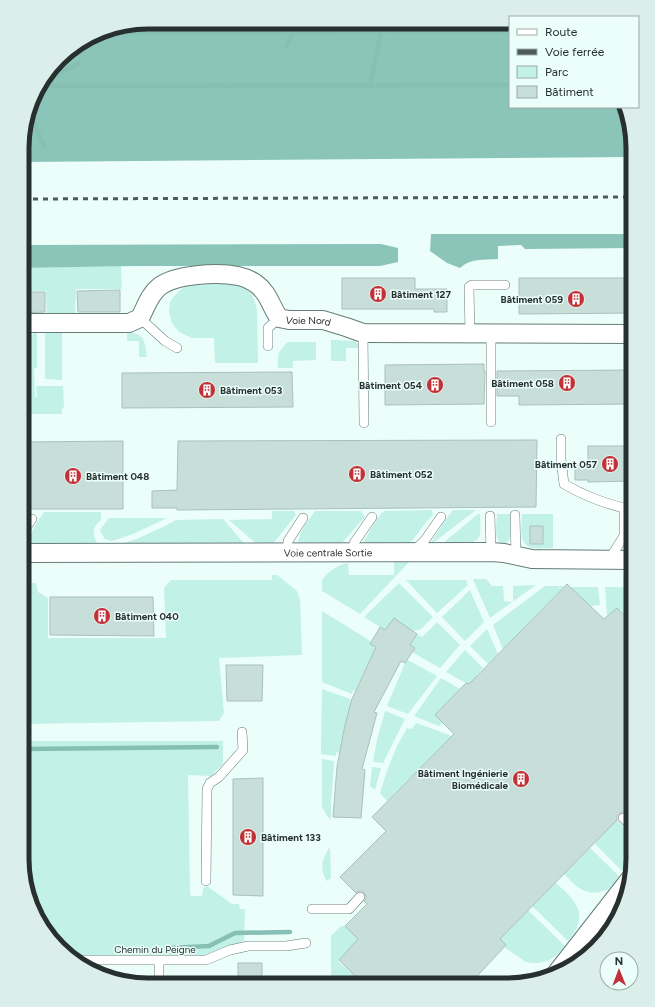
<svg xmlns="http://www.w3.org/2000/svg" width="655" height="1007" font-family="Figtree,sans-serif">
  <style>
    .green { fill: #c1f1e7 }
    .forest { fill: #8bc5b9 }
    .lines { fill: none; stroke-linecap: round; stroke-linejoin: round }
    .stream { stroke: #86bfb4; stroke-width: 4.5 }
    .building { fill: #c7ded9; stroke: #a9c0bb }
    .lane-casing { stroke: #667c77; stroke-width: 10 }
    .street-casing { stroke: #667c77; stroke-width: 20 }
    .lane { stroke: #fff; stroke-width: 9 }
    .street { stroke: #fff; stroke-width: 18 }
    .rail { stroke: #4e5a57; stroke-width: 3; stroke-dasharray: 5 5; stroke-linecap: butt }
    .labels { text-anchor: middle; stroke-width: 3; stroke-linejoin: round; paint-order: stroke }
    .poi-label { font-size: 10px; font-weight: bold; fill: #27302e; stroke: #ebfefa; text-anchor: start }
    .street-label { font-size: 10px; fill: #27302e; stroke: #ebfefa }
    .rim { fill: none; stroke: #27302e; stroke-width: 5 }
  </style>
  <rect width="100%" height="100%" fill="#ebfefa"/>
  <!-- green -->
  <path class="green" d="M121,266l1,23h-46l-1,26 -28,1 -1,-25h-23v-23z
    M189,285c14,0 46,-4 57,4 7,5 10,14 11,22l1,52h-43l-1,-25h-22l-13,-6 -7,-9 -3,-11 1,-10 5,-7 6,-6z
    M36,331l1,2v35h-3l1,29h2l-1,-11h27l1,21 -2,2v5h-39v-78h8z
    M46,331h16v49l-17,-1v-45z
    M127,332c18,1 18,10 20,25h-8v-16h-12z
    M331,340l23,1 3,2 4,5h-15v13h-15z
    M288,342h28v18l-23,1v7h-15c-1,-13 0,-17 10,-26z
    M432,510l1,5 -7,7 -13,18 -8,6 -42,-1v-2l14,-25 7,-7z
    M453,510h23l-47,36 17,-27z
    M272,511h22l2,4 -24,30 -12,2 -31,-27 43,-1z
    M315,511h46l4,6 -25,28 -42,-1c1,-13 10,-23 17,-33z
    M44,512h57v8c-12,11 -7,15 -2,28l-69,-2c-2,-12 8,-25 14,-34z
    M478,514h2c0,7 1,14 0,20 -2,13 -27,9 -37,9z
    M497,514h13v23l-1,3 -4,4c-13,-1 -8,-21 -8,-30z
    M522,514h31v34c-6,0 -16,1 -22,0 -13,-4 -9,-23 -9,-34z
    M110,518h57l-34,16 -21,7 -7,-2 -5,-8c1,-5 6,-7 7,-11z
    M223,519l25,29h-138l29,-10 26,-12 11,-6z
    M394,562h15l-49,52 -38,-23v-11c7,-9 15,-15 26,-17l1,12h45z
    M272,575h5l20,16 3,8 2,56 -83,3 5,55 -5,8 -197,3v-20l8,-1v-33l-8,-7v-80h14l2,9 10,6v40h118l-2,-50 7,-8h101z
    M473,579h13l6,7h11l1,15 9,1v-16l23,-1 -46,33z
    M406,580h60l2,5 -31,28z
    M399,583l34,34 -12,12 -9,2 -18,-13 -9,12 -21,-13z
    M545,586h19l-61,63 -10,-24z
    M570,587h28l2,18 -11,1z
    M605,587h28v34l-2,2 -14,-15 -10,8z
    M470,590l14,32 -19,19 -23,-24z
    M322,611l50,31 -1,2 5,3 -21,44 -2,-1 -1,4 -30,-12z
    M437,622l23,23 -20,23 -28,-16 3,-4 -5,-3 7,-11 5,3z
    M487,629l11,25 -10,10 -18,-18z
    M465,650l18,18 -7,8 2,3 -7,7 -25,-14z
    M408,660l29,16 -29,38 -21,-8 18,-43z
    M441,678l19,11 -24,26 7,8 -4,3 -25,-10z
    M322,689l28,10 1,4 -12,50 -3,-1v4l-15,-2z
    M385,711l20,8 -22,44 -10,-1 4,-22z
    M416,723l36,13 -65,65 -7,-8 8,-25 9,-22 10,-18 5,1z
    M22,741h201v23l-12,12 -23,-1 2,118 1,3h11l1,-8 4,-2 25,18h7l1,5h5l-1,32 -41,16 -133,-1 -38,-49 -10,-48z
    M322,759l12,2 -3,44v15l-4,-4 -5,-9z
    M372,767l9,1 -6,22 -5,-4z
    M617,820l11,11 5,9 -1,19 -10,12 -28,-28z
    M330,847l1,31 -4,3c-8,-11 -5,-23 3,-34z
    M590,848l29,28c-2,4 -5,8 -8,11 -2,3 -8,4 -11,5 -17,3 -25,-7 -36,-18z
    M555,882c22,20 35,32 13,59l-36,-35z
    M528,910l37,36 -9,10 -7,4 -10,3h-7l-6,-1 -22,-15 -4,-8z
    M341,926h4l13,13 -20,22 23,21 -2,3h-28v-49z"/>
  <!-- forest -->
  <path class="forest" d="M148,22l362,1v84h115l8,41v9l-610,5v-30l16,-47 26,-32 43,-24z
    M431,234h202v14l-108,1 -4,-4 -23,1v13c-15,1 -27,-1 -38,9l-13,-5 -17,-12z
    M381,244l17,4v14l-18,4h-247l-110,2v-23z"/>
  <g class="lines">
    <!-- stream -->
    <path class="stream" d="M175,28l8,-6
      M101,33l409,-2
      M286,47l12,-25
      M41,83l38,-20
      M39,86l471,-1
      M370,86l13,-63
      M29,114l16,33
      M22,749l195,-2
      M168,948l41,-2 26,-13 55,-1"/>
  </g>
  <!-- building -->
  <path class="building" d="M342,278h73v11h32v23h-13v-3h-92z
    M519,278h114v35l-114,1z
    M120,290v22h-42l-1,-21z
    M23,292h22v20l-22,1z
    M484,364v7h1l-1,33 -99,1v-40z
    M633,370v34l-114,1v-9h-22v-25z
    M292,372l1,35 -171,1v-35z
    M537,440l-1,67 -359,3v-2h-25v-17l25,-1 1,-49z
    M123,441v68h-100v-67z
    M588,446h45v35l-45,1v-2h-13v-15h13z
    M530,526h13v18h-13z
    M567,584l37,35 13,-11 16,16v180l-8,8h-3l-3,2 -2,2v4l-117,119 6,6 -37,40h-105l-25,-25 19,-21 -13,-13 22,-22 -3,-3 2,-2v-3l-2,-3 -2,-2h-3l-3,2 -16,-16 46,-46 -14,-14 82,-83 -19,-19 31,-32 3,1z
    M50,597h103l1,39 -104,-1z
    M394,618l23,16 -7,11 5,3 -10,15 -4,-2 -27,51 3,1 -15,56 3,1 -4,48 -28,-1 4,-50 8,-42 7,-26 24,-52 -6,-3 10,-17 5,3z
    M226,665h37l-1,36h-35z
    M263,778v118l-30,-1v-116z
    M238,963h24v21h-24z"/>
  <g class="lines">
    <!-- lane casing -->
    <g class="lane-casing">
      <path id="lane" d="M140,318l25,23 12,7
        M363,333l1,90
        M470,334l-1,-47 3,-2h33
        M491,334v88
        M268,346v-18l11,-10
        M561,439v20l3,25c19,11 39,19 60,24
        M515,515l1,41
        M490,516l1,36
        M23,532l9,-13
        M413,552l12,-12 16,-23
        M287,553l1,-12 15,-23
        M355,553l-1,-10 18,-26
        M609,560l15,-24v-28h9
        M623,818l10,9
        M206,881l1,-92 3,-6 9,-6 24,-27 -1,-18
        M312,909h37l11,-12
        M74,960h132l24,-10 18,-4h38l20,-3
        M159,960v24"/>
    </g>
    <!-- street casing -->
    <g class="street-casing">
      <g id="street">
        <path id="s1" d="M23,323h106l11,-5c6,-11 9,-23 19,-31 16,-13 59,-15 79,-11 5,1 12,4 17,7 14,10 15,22 24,35l10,2h34l23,7 17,6 270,1"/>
        <path id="s2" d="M22,553l469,-1 13,1 28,6 101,1"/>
        <path d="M555,975l75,-96"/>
      </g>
    </g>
    <!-- lane -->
    <use href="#lane" class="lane"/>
    <!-- street -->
    <use href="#street" class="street"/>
    <!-- rail -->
    <path class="rail" d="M23,199l610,-2"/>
  </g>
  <!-- icons -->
  <defs>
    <g id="building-disc" transform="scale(0.9)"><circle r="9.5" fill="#c13137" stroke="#ebfefa"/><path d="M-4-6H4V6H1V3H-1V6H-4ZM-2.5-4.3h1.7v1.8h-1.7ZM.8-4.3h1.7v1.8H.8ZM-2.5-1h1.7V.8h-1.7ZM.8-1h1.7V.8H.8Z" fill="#fff"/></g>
  </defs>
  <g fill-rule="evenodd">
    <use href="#building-disc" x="378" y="294"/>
    <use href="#building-disc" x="576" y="299"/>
    <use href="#building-disc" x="567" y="383"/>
    <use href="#building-disc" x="435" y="385"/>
    <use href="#building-disc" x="207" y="390"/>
    <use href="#building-disc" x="610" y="464"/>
    <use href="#building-disc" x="357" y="474"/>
    <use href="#building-disc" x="73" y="476"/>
    <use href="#building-disc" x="102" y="616"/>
    <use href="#building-disc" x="521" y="779"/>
    <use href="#building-disc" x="248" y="837"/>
  </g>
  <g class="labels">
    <!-- poi labels -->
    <g class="poi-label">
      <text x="391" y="298">Bâtiment 127</text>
      <text x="563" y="303" text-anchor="end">Bâtiment 059</text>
      <text x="554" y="387" text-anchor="end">Bâtiment 058</text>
      <text x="422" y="389" text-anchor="end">Bâtiment 054</text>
      <text x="220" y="394">Bâtiment 053</text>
      <text x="597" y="468" text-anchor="end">Bâtiment 057</text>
      <text x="370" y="478">Bâtiment 052</text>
      <text x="86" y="480">Bâtiment 048</text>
      <text x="115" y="620">Bâtiment 040</text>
      <text x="508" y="777" text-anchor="end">Bâtiment Ingénierie<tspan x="508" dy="12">Biomédicale</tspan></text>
      <text x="261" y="841">Bâtiment 133</text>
    </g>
    <!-- street labels -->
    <g class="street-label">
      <text dy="4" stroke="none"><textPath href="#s1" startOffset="327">Voie Nord</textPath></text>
      <text dy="4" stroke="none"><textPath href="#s2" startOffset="306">Voie centrale Sortie</textPath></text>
      <text x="155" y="953">Chemin du Peigne</text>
    </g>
  </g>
  <!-- crop -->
  <path d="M0 0H655V1007H0ZM148 29H507A119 119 0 0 1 626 148V859A119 119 0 0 1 507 978H148A119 119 0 0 1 29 859V148A119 119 0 0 1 148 29Z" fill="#dbeeea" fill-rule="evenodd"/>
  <path class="rim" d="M148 29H507A119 119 0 0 1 626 148V859A119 119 0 0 1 507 978H148A119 119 0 0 1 29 859V148A119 119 0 0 1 148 29Z"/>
  <!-- legend -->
  <rect x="509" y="16" width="130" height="92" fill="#ebfefa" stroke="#9daca8"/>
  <rect x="517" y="29" width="20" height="6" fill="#ffffff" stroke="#9daca8"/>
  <text x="545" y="36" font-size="12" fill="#27302e">Route</text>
  <rect x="517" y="49" width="20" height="6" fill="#4e5a57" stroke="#9daca8"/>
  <text x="545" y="56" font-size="12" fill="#27302e">Voie ferrée</text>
  <rect x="517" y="66" width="20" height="12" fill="#c1f1e7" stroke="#9daca8"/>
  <text x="545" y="76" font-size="12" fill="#27302e">Parc</text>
  <rect x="517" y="86" width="20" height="12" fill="#c7ded9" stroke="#9daca8"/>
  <text x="545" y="96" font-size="12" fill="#27302e">Bâtiment</text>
  <!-- north arrow -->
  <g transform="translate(619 971) rotate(359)"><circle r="19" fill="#ebfefa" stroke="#9daca8"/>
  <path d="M0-3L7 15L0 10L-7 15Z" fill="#c13137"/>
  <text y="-6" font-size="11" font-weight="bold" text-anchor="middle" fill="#27302e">N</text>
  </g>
</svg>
